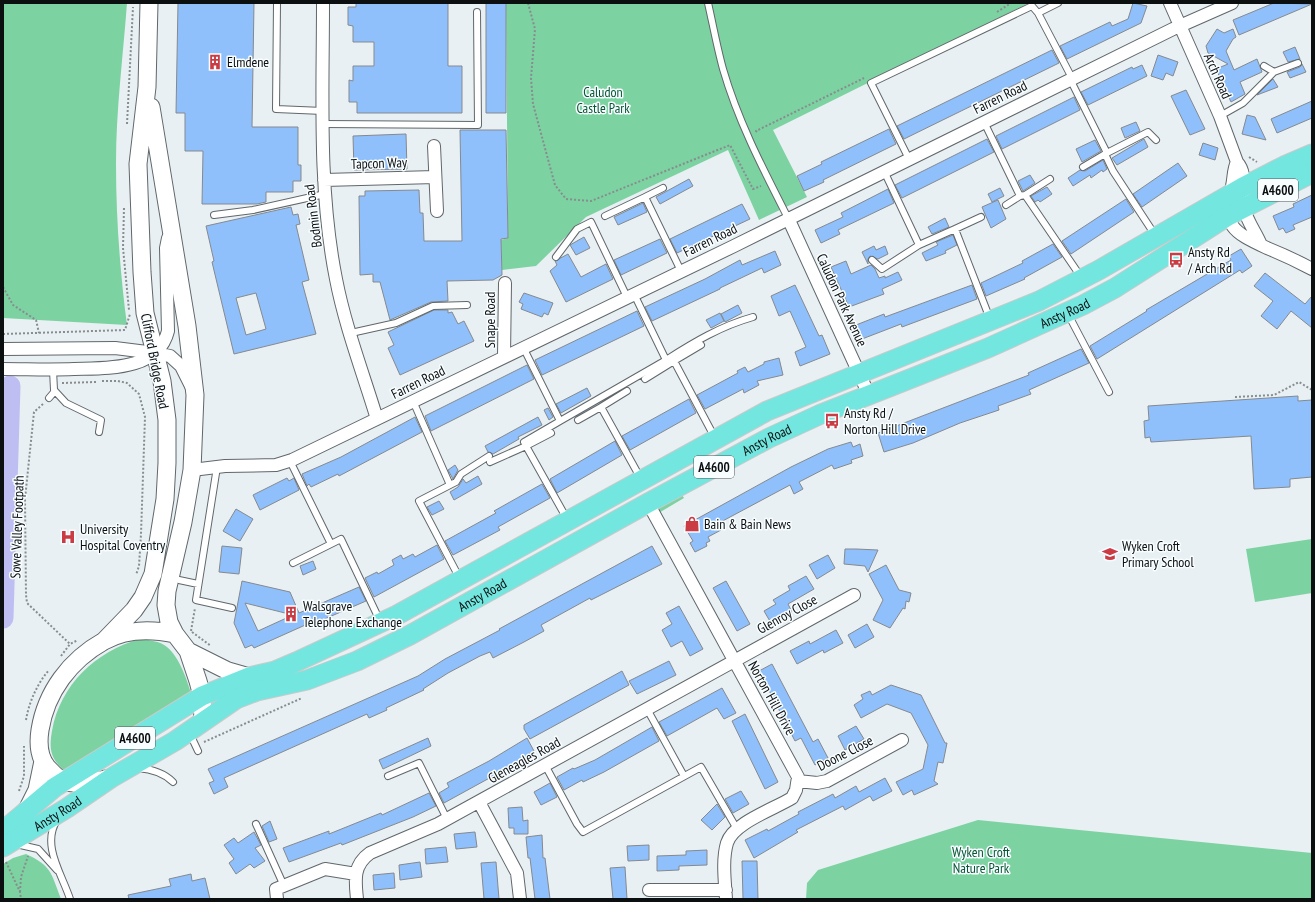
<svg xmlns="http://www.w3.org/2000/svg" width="1315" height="902" font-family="'PT Sans Narrow',sans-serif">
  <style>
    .green { fill: #7dd2a1 }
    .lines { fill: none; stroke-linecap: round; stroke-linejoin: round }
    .river { stroke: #bfbef3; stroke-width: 21 }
    .building { fill: #8fc0fb; stroke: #85898f; fill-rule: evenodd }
    .service-casing { stroke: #60676a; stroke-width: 8 }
    .minor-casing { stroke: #60676a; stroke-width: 14 }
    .secondary-casing { stroke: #60676a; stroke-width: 19 }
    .trunk-casing { stroke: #cacaca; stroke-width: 21 }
    .path { stroke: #878d8f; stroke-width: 2; stroke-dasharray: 2 2; stroke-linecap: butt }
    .service { stroke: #fff; stroke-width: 6 }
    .minor { stroke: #fff; stroke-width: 12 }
    .secondary { stroke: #fff; stroke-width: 17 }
    .trunk { stroke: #72e6df; stroke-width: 19 }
    .labels { text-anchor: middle; stroke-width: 3; stroke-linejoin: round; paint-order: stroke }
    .shield { fill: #f8fdff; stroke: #535658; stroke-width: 1 }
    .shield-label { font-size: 13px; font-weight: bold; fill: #0c0f10 }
    .poi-label { font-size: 14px; fill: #0c0f10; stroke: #f8fdff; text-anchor: start }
    .street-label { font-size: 14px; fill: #0c0f10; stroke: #f8fdff }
    .park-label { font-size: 14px; fill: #055633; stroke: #f8fdff }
  </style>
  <rect width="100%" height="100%" fill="#e8f0f3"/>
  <!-- green -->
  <path class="green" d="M3,3h124c-4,54 -11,107 -11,161 0,53 4,108 11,161l-124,-7z
    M506,3h523l-256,127 34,67 -48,23 -31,-70 -142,67 -50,49 -34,4 -1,-30 7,-2z
    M680,492l4,6 -27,16 2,-6z
    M1312,539v54l-57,9 -9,-53z
    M140,639c8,1 20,2 27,8 12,10 20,32 24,47l-126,77c-15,-12 -16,-23 -13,-40 8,-46 44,-80 88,-92z
    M978,820l334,33v46h-506l1,-16 11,-13z
    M26,854c26,12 25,19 35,45h-58v-35l10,-6z"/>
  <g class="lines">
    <!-- river -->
    <path class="river" d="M3,618l7,-232"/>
  </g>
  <!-- building -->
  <path class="building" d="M178,3h76l-2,124h46v38h3v16h-8v11h-27v10l-9,2h-55l1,-53h-18v-38h-9z
    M356,3h92v63h14v47h-105v-11h-8v-22l4,1v-15h21v-24h-21v-16l-5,-1v-18h8z
    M486,3h20v110h-20z
    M1133,3l14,3 -6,17 -74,36 -7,-13 50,-24 2,4 16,-7z
    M1274,3l38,1 -73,31 -6,-15z
    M1217,29l7,4 9,-4 3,8 -3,2 -7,12 8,19 23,-11 5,13 -22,10 5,12 -14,8 -15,-33 12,-5 -20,-11 -2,-7z
    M1295,47l5,12 -12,3 -5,-10z
    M1052,50l7,13 -155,76 -7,-13z
    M1158,55l20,7 -5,14 -7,-3 -3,7 -12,-4z
    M1302,64l4,8 -16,6 -3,-6 13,-5z
    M1142,65l5,11 -59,29 -7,-13 51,-25 1,2z
    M1273,79l5,8 -21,8z
    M1186,90l19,39 -15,6 -19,-39z
    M1074,97l6,13 -78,39 -6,-13z
    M1312,101v17l-35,15 -6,-14z
    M1247,115l8,2 11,23 -24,-6z
    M1136,122l4,9 -15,7 -4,-10z
    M889,129l7,15 -73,36 1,2 -20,9 -7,-15 25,-12 -1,-2z
    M460,130h46l2,108 -7,1 1,36 -9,5 -46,1 1,20 -17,1 -41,18 -10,-38h-7v-8l-13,1 -1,-79h6v-5l54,-1 1,23h3l1,28h38z
    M406,134l1,35 -53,1 -1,-34z
    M987,139l7,13 -92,46 -7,-13z
    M1144,139l4,8 -31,18 -5,-7z
    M1095,140l6,11 -19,11 -6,-13z
    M1203,143l15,5 -3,12 -16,-5z
    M1103,160l4,9 -4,3 -1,-2 -11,8 -1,-3 -17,11 -5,-8 12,-8 5,1z
    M1178,163l9,13 -45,31 -9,-13z
    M1030,175l5,8 -12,8 -5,-10z
    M689,179l4,7 -33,18 -4,-7z
    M1047,187l5,7 -12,8 -2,-2 -3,2 -4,-6z
    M1000,188l4,8 -12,6 -4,-8z
    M888,189l6,14 -56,27 2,4 -19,9 -6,-13 28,-13 -2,-4z
    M1312,195v22l-19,8 2,4 -9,4 -3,-5 -4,2 -6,-14 21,-9 -1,-3z
    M1126,199l8,13 -63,42 -9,-13z
    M998,200l8,19 -15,9 -9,-21z
    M643,203l4,9 -29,13 -4,-8z
    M742,204l8,15 -73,34 -7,-14z
    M291,207l2,8 5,-1 2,10 -4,1 13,55 -7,2 14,52 -82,20 -22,-92 2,-1 -8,-35zM256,293l10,36 -20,6 -10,-37z
    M945,218l4,9 -17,7 -4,-7z
    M953,235l4,10 -12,6 1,2 -20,8 -4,-8 16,-8 -2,-3z
    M584,237l6,11 -14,7 -6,-10z
    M660,239l7,14 -46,22 -7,-15z
    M1053,244l9,13 -38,21 1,1 -39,17 -5,-13 42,-20 -1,-2z
    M874,246l2,4 9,-4 3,8 -10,5 -8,-3 -2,3v5l-6,-12z
    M1241,249l11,17 -10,7 -2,-3 -143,89 -7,-13 57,-35 -1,-1 85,-50 -2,-4z
    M775,251l6,14 -17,8 -2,-5 -42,20v1l-68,32 -7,-14 60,-28 35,-19 2,5z
    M568,254l13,23 25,-13 7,15 -47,23 -16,-31 7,-6 -2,-4z
    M846,261l5,13 20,-9 4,4 4,9 6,-2v2l13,-6 4,8 -20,9 2,5 -35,13 -18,-40z
    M1265,273l40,31 7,-8v32l-21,-17 -14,18 -16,-13 12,-15 -19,-15z
    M795,285l24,51 3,-1 8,19 -30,12 -5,-14 11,-5 -16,-36 -11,5 -8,-20z
    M972,285l5,14 -75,28 -1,-3 -39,15 -6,-14 28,-11 1,3z
    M524,293l29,10 -5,12 -4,-2 -2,4 -21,-8 2,-5 -4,-2z
    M738,305l4,8 -17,9 -4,-8z
    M434,310h14v3l4,-1 6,12 6,-3 10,20 -74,34 -12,-27 6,-3 -6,-13z
    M637,311l7,15 -102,49 -7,-15z
    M720,313l4,8 -13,7 -5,-8z
    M1081,349l8,14 -60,27 2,4 -33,12 1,4 -39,13 -47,20 -29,9 -6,-19 151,-58 -1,-2z
    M779,358l4,17 -26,6 2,4 -15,8 -1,-4 -38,20 -8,-14 41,-22 -1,-2 8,-4 3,5 16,-8v-2z
    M527,365l7,14 -103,52 -6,-15z
    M587,388l4,8 -30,17 -5,-9z
    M1298,396v5l14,-1v77l-22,2v8l-36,2 -3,-53 -100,6 -1,-5 -5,1 -1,-17 5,-1 -1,-14z
    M689,399l7,14 -66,37 -8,-14z
    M548,408l5,9 -4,3 -5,-10z
    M415,417l7,15 -83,44 -1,-2 -27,13 -2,-3 -2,2 -5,-12 39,-17z
    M538,417l4,8 -24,12 1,2 -26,15 -5,-2 -3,-6z
    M615,441l7,14 -65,38 -7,-14z
    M851,442l2,5 7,-3 3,12 -12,4 1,3 -18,6 -2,-4 -33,17 4,7 -9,5 -4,-9 -73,39 4,6 -13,7 2,4 -4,2 1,3 -12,6 -5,-9 3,-2 -9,-15 107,-59 37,-18z
    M455,465l3,5 -5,9 -5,-9z
    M478,476l4,8 -28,16 -4,-8 8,-5 5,-8 3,4z
    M287,478l2,3 5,-3 5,12 -39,20 -7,-15z
    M542,484l8,14 -52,29 2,3 -47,25 -8,-14 51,-28 -2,-2z
    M439,501l5,8 -12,6 -5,-8z
    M236,509l17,10 -13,22 -17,-10z
    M437,545l7,14 -70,38 -9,-19 12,-6 1,2 16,-9 -2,-5 9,-5 2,4 10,-5 2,3z
    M222,546l20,2 -3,26 -20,-2z
    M652,546l10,18 -71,36 -1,-2 -49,27 3,6 -20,11 -31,16 -3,-6 -10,4 -32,17 -25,16 1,1 -38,18 1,2 -18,8 -2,-4 -143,64 4,9 -14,7 -5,-11 5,-2 -6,-12 210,-93 27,-17 55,-29 -1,-1z
    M845,549h11l22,1 -10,22 -3,-6 -21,-2z
    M828,555l7,13 -18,11 -8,-14z
    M313,561l3,8 -13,6 -3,-9z
    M886,565l13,25 12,3 -2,9 -3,-1 -1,8 -2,-1 -13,20 -17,-8 10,-20 -14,-26z
    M806,576l8,13 -26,15 4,8 -21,11 -7,-12 12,-7 -3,-4 17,-10 -2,-4z
    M242,581l48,11 9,21 60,-26 7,14 -53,23 -1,-2 -58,26 -2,-3 -7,3 -11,-25zM245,603l48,12 -35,16z
    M726,581l24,43 -13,7 -24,-43z
    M679,606l24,43 -13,7 -8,-15 -11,6 -9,-17 10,-6 -6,-11z
    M867,624l7,13 -19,11 -7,-13z
    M836,630l7,13 -19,10 -1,-3 -26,14 -7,-13 19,-10 1,3z
    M669,661l7,14 -39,19 -8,-13z
    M772,664l41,78 5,-3 10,19 -13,7 -14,-27 -6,3 -36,-70z
    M622,671l7,14 -99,54 -6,-10v-4z
    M891,685l30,10 24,48h2l-4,20 -5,-1 -4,19 4,3 -24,11 -2,-5 -9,5 -7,-13 27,-13 5,-24 -17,-32 -24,-9 -26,14 -7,-13 9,-6 -2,-4 9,-4 2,4z
    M722,688l14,25 -12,6 -7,-11 -50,28 -8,-14z
    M745,714l33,68 -13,7 -33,-68z
    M856,726l8,13 -19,11 -7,-14z
    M652,727l7,14 -55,31 -21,10 -1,-2 -18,10 -7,-13 16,-9 1,1 21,-9z
    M428,738l3,8 -48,23 -4,-9z
    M527,738l7,13 -39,24 -51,28 -5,-10 10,-6 -2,-4 42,-22z
    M885,778l7,13 -19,10 -3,-5 -25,14 -2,-4 -47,24 2,2 -44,26 -9,-18 22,-11 1,2 31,-17 -1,-2 35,-18 2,4 21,-12 3,6z
    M550,783l7,14 -16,8 -7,-13z
    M741,791l8,13 -16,9 -8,-14z
    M429,793l7,13 -23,11 -71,28 -1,-2 -52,19 -6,-14 46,-17v3l52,-21 1,2z
    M717,804l8,13 -13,13 -11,-10z
    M522,807l1,14 5,-1v14h-14v-6h-5l-1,-20z
    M270,821l7,18 -8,3 -7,-16z
    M254,832l7,13 -6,3 10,13 -11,7 -4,-4 -14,10 -7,-11 5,-4 -10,-14 10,-7 4,5z
    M475,832l2,15 -21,2 -2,-15z
    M542,835l1,23h2l5,41h-15l-5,-41h-2l-2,-21z
    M649,845v15l-21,1 -1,-15z
    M446,847l2,15 -22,2 -1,-15z
    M707,850v15l-28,1v4l-22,1v-15l29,-1v-4z
    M742,861h15l1,38h-15z
    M420,862l2,15 -22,3 -1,-15z
    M496,862l3,37h-15l-3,-36z
    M625,867l2,32h-14l-3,-31z
    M394,873l1,15 -21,2 -1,-15z
    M191,874l1,7 13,-3 5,21h-81l-1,-4 43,-9 -2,-7z"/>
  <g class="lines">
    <!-- service casing -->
    <g class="service-casing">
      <path id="service" d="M277,3l-1,106 47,2
        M708,3c5,22 9,44 15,66 15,52 40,100 65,149
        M1058,3l-20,10 34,65
        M1264,66l10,6
        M1070,79l37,74
        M1220,116l23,-13 31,-31 24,-9
        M984,122l36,74 5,-1
        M323,124l155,1 -1,-113
        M909,159l-38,-76 161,-77 6,7
        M1083,167l22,-13
        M1050,179l-25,16 56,82
        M645,197l18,-9
        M1006,205l14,-9
        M214,215l39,-5 72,-16
        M605,216l40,-19 36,74
        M955,229l26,-12
        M1155,235l-42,-64 -8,-17 43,-22 8,8
        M919,245l36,-16 35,90
        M556,257l21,-28 14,-7 36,75
        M872,260l10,9 37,-24 -35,-74
        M1068,314l41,78
        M351,333l45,-10 37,-17 34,-1
        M523,347l37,74 -36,21
        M666,360c28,-18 55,-34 87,-43
        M674,361l27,-16
        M53,370l1,20 12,13 35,17 -2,12
        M645,379l29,-18 41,77
        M627,391l-26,16 40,72
        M49,398l6,-7
        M413,401l37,84 6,-3 5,-8 28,-18
        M578,420l23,-13
        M560,421l106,-61 -32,-66
        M551,433l-25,13 41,73
        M290,461l41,83
        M490,462l36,-16
        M217,467l-21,133 36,8
        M450,485l-31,16 41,78
        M293,563l48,-24 39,82
        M179,580l19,4
        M647,709l37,67
        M190,734l8,17
        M545,765l32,59 6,8 118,-65 36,62
        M138,768c13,1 26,5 35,14
        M388,776l31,-13 28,56
        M57,820c-16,25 5,54 13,79
        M256,824l28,62
        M16,844l22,5 19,21"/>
    </g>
    <!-- minor casing -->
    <g class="minor-casing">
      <path id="minor" d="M323,3c0,91 -5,186 13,276 9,47 27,94 41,140
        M1170,3l50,113 17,46c11,12 4,30 7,46 3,14 12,24 17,37
        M434,146l3,65
        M1237,162c-4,8 -3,16 -5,24 -11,40 1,46 35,62 15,6 30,13 45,21
        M324,180l111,-3
        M788,218l81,177
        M3,349l112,-1 40,5 15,3 11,10 10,20
        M504,356l1,-73
        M3,369c24,0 47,1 71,0 33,-1 84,2 94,-38l-2,-83 2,-10
        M192,470l33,-4 51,-1 16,-5 442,-214 439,-217 59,-26
        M648,503l150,274 -2,13 -4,8c-18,11 -59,25 -65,45 -5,17 -2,39 -1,56
        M798,781l19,2 10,-2 75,-41
        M479,802l38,71 3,26
        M649,890h77
        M277,899l-1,-10 49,-20 31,5
        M357,899c-2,-19 -4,-34 13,-46l68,-29 416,-229"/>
    </g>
    <!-- secondary casing -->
    <g class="secondary-casing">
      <path id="secondary" d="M151,107l36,219 8,69 -3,75 -9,52 -16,69 -1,14 3,17 6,12 13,17 10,30 4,15 1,26
        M104,641l30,-31 9,-13 10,-23 12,-75 2,-36v-43l-5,-39 -17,-68 -3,-41 -4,-108 9,-77 2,-84
        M188,651l40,20 21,6
        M111,778c-15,3 -30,7 -45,4 -8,-2 -14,-10 -19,-15 -9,-11 -9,-24 -7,-37 6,-38 30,-70 64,-89 21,-12 48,-12 71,-7
        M27,810l10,-20 6,-29"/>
    </g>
    <!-- trunk casing -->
    <g class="trunk-casing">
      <g id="trunk">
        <path d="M3,831l52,-44 147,-91 47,-19 26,-6 21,-9 101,-47 370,-204 272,-110 60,-31 144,-83 41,-21 28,-12"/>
        <path id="s1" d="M3,847l64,-39 44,-30 64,-37 61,-42 21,-8 50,-11 50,-19 53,-26 238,-132 121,-65 52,-24 167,-66 95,-43 32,-17 113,-72 84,-43"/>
      </g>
    </g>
    <!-- path -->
    <path class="path" d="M528,3l7,26 -4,49 2,26 22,81 11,14 25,2 139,-56 23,44 8,-3
      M997,12l14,-9
      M127,124l6,-117
      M757,132l-1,-1 108,-53
      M1249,157l8,5
      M124,208l-1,40 6,62
      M3,287l10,18 23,15 3,13
      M3,334l122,-4 5,-16
      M102,381h16l9,2 12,11 6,23 -4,117 -2,32 -3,9
      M62,383l34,-1
      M1235,397l39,-2 25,-13 13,8
      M43,404l-9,8 -9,87 1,96 1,8 43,41
      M191,631l4,-23
      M192,632l19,14
      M61,656l9,-12 8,-4
      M26,720c3,-18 11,-36 23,-50
      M204,742l98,-44
      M19,791l5,-15v-30
      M6,862l14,30 1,7
      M20,892l1,-15 7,-21"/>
    <!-- service -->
    <use href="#service" class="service"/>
    <!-- minor -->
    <use href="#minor" class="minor"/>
    <!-- secondary -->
    <use href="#secondary" class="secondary"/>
    <!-- trunk -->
    <use href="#trunk" class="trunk"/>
  </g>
  <!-- icons -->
  <defs>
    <g id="building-bare" transform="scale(1.2)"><path d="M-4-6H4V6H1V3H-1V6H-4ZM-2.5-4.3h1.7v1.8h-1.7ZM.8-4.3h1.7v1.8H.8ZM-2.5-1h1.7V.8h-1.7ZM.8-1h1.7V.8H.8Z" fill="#cb3b44" stroke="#f8fdff" stroke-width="2.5" paint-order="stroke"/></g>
    <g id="bus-bare" transform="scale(1.2)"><path d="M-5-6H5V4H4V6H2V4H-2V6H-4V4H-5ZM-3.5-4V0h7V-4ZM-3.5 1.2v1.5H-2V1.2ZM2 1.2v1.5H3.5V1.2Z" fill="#cb3b44" stroke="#f8fdff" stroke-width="2.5" paint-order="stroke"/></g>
    <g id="shop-bare" transform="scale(1.2)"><path d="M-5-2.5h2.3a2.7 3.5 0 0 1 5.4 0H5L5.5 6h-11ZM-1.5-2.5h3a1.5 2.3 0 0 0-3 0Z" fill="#cb3b44" stroke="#f8fdff" stroke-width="2.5" paint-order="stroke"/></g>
    <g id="hospital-bare" transform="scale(1.2)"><path d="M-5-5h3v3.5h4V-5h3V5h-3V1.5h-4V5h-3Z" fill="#cb3b44" stroke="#f8fdff" stroke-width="2.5" paint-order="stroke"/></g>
    <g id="school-bare" transform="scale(1.2)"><path d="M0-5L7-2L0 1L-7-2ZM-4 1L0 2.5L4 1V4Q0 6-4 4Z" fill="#cb3b44" stroke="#f8fdff" stroke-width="2.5" paint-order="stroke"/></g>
  </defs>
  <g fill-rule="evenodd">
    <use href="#building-bare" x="215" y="62"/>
    <use href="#bus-bare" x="1176" y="260"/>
    <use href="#bus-bare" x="832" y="421"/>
    <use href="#shop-bare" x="692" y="524"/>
    <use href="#hospital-bare" x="68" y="537"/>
    <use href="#school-bare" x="1110" y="554"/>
    <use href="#building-bare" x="291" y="614"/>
  </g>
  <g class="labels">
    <!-- shield labels -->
    <g class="shield">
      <rect x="1258" y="179" width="40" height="22" rx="3"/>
      <rect x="694" y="456" width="40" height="22" rx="3"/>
      <rect x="115" y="727" width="40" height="22" rx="3"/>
    </g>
    <g class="shield-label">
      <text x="1278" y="195">A4600</text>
      <text x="714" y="472">A4600</text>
      <text x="135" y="743">A4600</text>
    </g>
    <!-- poi labels -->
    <g class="poi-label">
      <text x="227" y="67">Elmdene</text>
      <text x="1188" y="257">Ansty Rd<tspan x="1188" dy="16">/ Arch Rd</tspan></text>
      <text x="844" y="418">Ansty Rd /<tspan x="844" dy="16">Norton Hill Drive</tspan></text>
      <text x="704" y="529">Bain &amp; Bain News</text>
      <text x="80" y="534">University<tspan x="80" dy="16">Hospital Coventry</tspan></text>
      <text x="1122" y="551">Wyken Croft<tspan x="1122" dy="16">Primary School</tspan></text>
      <text x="303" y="611">Walsgrave<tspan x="303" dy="16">Telephone Exchange</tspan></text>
    </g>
    <!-- street labels -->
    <g class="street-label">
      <text transform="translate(1218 76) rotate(66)" y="5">Arch Road</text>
      <text transform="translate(1000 97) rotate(-26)" y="5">Farren Road</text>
      <text transform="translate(379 163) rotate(-2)" y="5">Tapcon Way</text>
      <text transform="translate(313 216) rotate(-97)" y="5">Bodmin Road</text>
      <text transform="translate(710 240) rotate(-26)" y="5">Farren Road</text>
      <text transform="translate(842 300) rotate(65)" y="5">Caludon Park Avenue</text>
      <text dy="5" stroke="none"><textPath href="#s1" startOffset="1193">Ansty Road</textPath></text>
      <text transform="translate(490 320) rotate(-90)" y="5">Snape Road</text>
      <text transform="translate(155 361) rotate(79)" y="5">Clifford Bridge Road</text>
      <text transform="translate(418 382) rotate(-26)" y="5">Farren Road</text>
      <text dy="5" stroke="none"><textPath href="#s1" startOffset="869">Ansty Road</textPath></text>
      <text transform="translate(17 527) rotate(-88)" y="5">Sowe Valley Footpath</text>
      <text dy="5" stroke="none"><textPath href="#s1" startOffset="545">Ansty Road</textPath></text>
      <text transform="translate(787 614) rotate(-29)" y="5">Glenroy Close</text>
      <text transform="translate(772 698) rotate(61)" y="5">Norton Hill Drive</text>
      <text transform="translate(845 753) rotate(-27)" y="5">Doone Close</text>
      <text transform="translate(524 760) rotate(-29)" y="5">Gleneagles Road</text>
      <text dy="5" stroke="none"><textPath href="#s1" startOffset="64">Ansty Road</textPath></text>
    </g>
    <!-- park labels -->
    <g class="park-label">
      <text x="603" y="97">Caludon<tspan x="603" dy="16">Castle Park</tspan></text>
      <text x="981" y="857">Wyken Croft<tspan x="981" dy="16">Nature Park</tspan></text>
    </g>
  </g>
  <!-- border -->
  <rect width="1315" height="902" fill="none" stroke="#0c0f10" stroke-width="8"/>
</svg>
